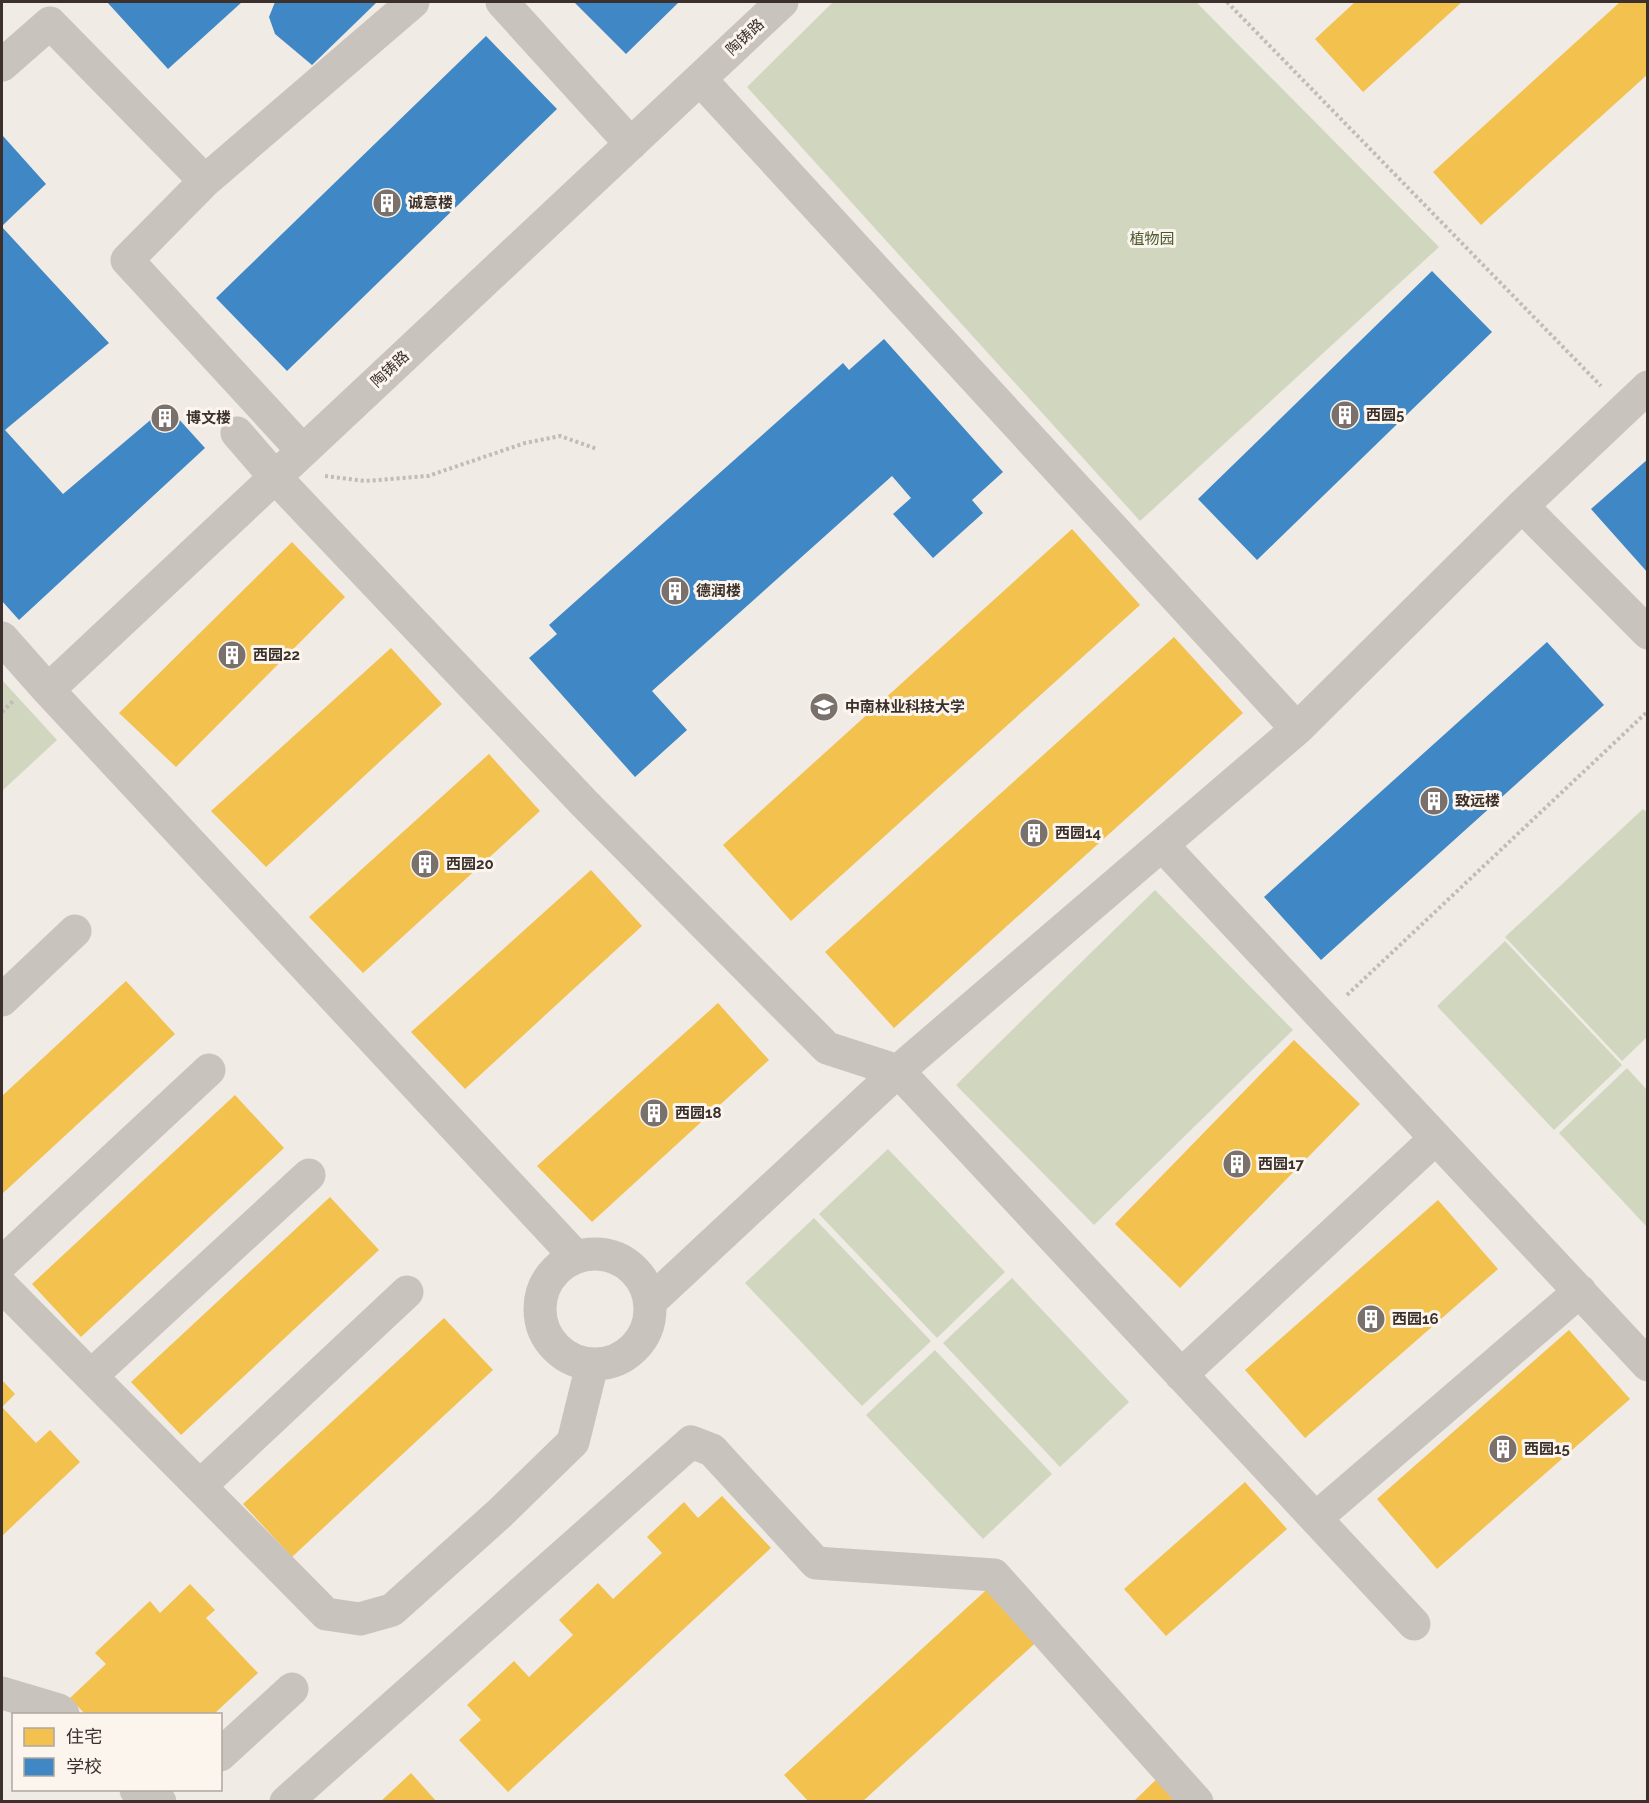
<svg xmlns="http://www.w3.org/2000/svg" width="1649" height="1803" font-family="Raleway,'Noto Sans SC',sans-serif">
  <style>
    .green { fill: #d1d6bf }
    .homes { fill: #f2c14e }
    .schools { fill: #3f88c5 }
    .lines { fill: none; stroke-linecap: round; stroke-linejoin: round }
    .path { stroke: #c2bbb6; stroke-width: 4; stroke-dasharray: 3 3; stroke-linecap: butt }
    .minor { stroke: #c9c3be; stroke-width: 33 }
    .labels { text-anchor: middle; stroke-width: 6; stroke-linejoin: round; paint-order: stroke }
    .street-label { font-size: 15px; fill: #3b302b; stroke: #fbf5ee }
    .poi-label { font-size: 15px; font-weight: bold; fill: #3b302b; stroke: #fbf5ee; text-anchor: start }
    .park-label { font-size: 15px; fill: #4a5a2e; stroke: #fbf5ee }
  </style>
  <rect width="100%" height="100%" fill="#f0ebe5"/>
  <!-- green -->
  <path class="green" d="M833,2h363l243,245 -299,274 -393,-434z
    M2,680l55,60 -55,51z
    M1643,809l5,4 -1,224 -25,24 -117,-124z
    M1155,890l138,140 -199,195 -138,-140z
    M1505,941l117,124 -68,65 -117,-124z
    M1627,1068l20,22v137l-88,-94z
    M888,1149l117,123 -68,66 -118,-124z
    M814,1218l117,123 -69,65 -117,-123z
    M1012,1278l117,124 -69,65 -117,-124z
    M935,1350l117,124 -69,65 -117,-124z"/>
  <!-- homes -->
  <path class="homes" d="M1355,2h107l-99,90 -48,-53z
    M1620,2h28v72l-167,151 -48,-53z
    M1072,529l68,76 -349,316 -68,-76z
    M292,542l53,55 -169,170 -57,-54z
    M1174,637l69,76 -349,315 -69,-76z
    M391,648l51,56 -176,163 -55,-56z
    M489,754l51,57 -177,162 -54,-56z
    M591,870l51,56 -177,163 -54,-57z
    M126,981l49,53 -173,160v-98z
    M718,1003l51,57 -177,162 -55,-56z
    M1294,1040l66,64 -180,184 -65,-64z
    M235,1095l49,53 -203,189 -49,-53z
    M330,1197l49,53 -198,185 -50,-53z
    M1438,1200l60,69 -193,169 -60,-68z
    M444,1318l49,52 -201,187 -49,-53z
    M1569,1330l61,69 -193,170 -60,-70z
    M2,1380l13,14 -13,13 34,36 14,-13 30,32 -78,74z
    M1245,1482l42,47 -121,107 -42,-47z
    M722,1496l49,52 -263,244 -49,-52 22,-20 -14,-15 47,-44 15,16 44,-42 -14,-15 39,-37 15,16 49,-46 -15,-16 37,-35 14,16z
    M995,1582l49,53 -182,167h-53l-25,-27z
    M190,1584l25,26 -9,8 52,55 -44,41h-129l-15,-16 36,-34 -11,-11 55,-52 10,12z
    M411,1773l26,29h-57z
    M1163,1773l27,29h-57z"/>
  <!-- schools -->
  <path class="schools" d="M107,2h135l-74,67z
    M275,2h102l-65,63 -37,-31 -6,-17z
    M574,2h105l-53,52z
    M486,36l71,73 -270,262 -71,-73z
    M3,136l43,48 -44,42v-88z
    M2,227l107,116 -104,87 58,64 104,-88 38,42 -186,172 -17,-19z
    M1432,271l60,61 -235,228 -59,-61z
    M884,339l119,133 -31,28 11,13 -50,45 -40,-44 18,-16 -19,-22 -240,215 35,39 -52,47 -106,-119 28,-24 -8,-9 294,-262 6,7z
    M1648,459v114l-57,-64z
    M1547,642l57,63 -283,255 -57,-63z"/>
  <g class="lines">
    <!-- path -->
    <path class="path" d="M1227,2l374,384
      M325,476l40,5 63,-5 97,-33 35,-7 37,13
      M2,712l11,-11
      M1347,995l301,-284"/>
    <!-- minor -->
    <path class="minor" d="M502,2l129,142
      M2,65l48,-42 155,158 -78,79 176,191
      M700,79l597,650
      M205,181l208,-179
      M237,433l38,44 310,327 242,244 71,23 516,553
      M1522,506l126,127
      M2,638l46,52 734,-688
      M48,690l528,567
      M1162,845l486,520
      M2,1000l73,-69
      M540 1309a55 55 0 1 1 110 0a55 55 0 1 1-110 0Z
      M2,1263l207,-193
      M2,1286l324,328 34,5 32,-9 108,-97 73,-71 19,-77
      M650,1302l248,-231 399,-342 225,-223 126,-119
      M1181,1375l255,-237
      M91,1376l218,-201
      M200,1486l207,-194
      M1316,1518l264,-227
      M2,1693l57,17 4,4
      M220,1755l72,-66
      M136,1790l8,7 16,5
      M286,1802l405,-360 21,8 104,113 178,12 203,227"/>
  </g>
  <!-- icons -->
  <defs>
    <g id="building-disc" transform="scale(1.5)"><circle r="9.5" fill="#7a716c" stroke="#fbf5ee"/><path d="M-4-6H4V6H1V3H-1V6H-4ZM-2.5-4.3h1.7v1.8h-1.7ZM.8-4.3h1.7v1.8H.8ZM-2.5-1h1.7V.8h-1.7ZM.8-1h1.7V.8H.8Z" fill="#fff"/></g>
    <g id="university-disc" transform="scale(1.5)"><circle r="9.5" fill="#7a716c" stroke="#fbf5ee"/><path d="M0-5L7-2L0 1L-7-2ZM-4 1L0 2.5L4 1V4Q0 6-4 4Z" fill="#fff"/></g>
  </defs>
  <g fill-rule="evenodd">
    <use href="#building-disc" x="387" y="203"/>
    <use href="#building-disc" x="1345" y="415"/>
    <use href="#building-disc" x="165" y="418"/>
    <use href="#building-disc" x="675" y="591"/>
    <use href="#building-disc" x="232" y="655"/>
    <use href="#university-disc" x="824" y="707"/>
    <use href="#building-disc" x="1434" y="801"/>
    <use href="#building-disc" x="1034" y="833"/>
    <use href="#building-disc" x="425" y="864"/>
    <use href="#building-disc" x="654" y="1113"/>
    <use href="#building-disc" x="1237" y="1164"/>
    <use href="#building-disc" x="1371" y="1319"/>
    <use href="#building-disc" x="1503" y="1449"/>
  </g>
  <g class="labels">
    <!-- street labels -->
    <g class="street-label">
      <text transform="translate(745 37) rotate(-43)" y="5">陶铸路</text>
      <text transform="translate(390 369) rotate(-43)" y="5">陶铸路</text>
    </g>
    <!-- poi labels -->
    <g class="poi-label">
      <text x="408" y="208">诚意楼</text>
      <text x="1366" y="420">西园5</text>
      <text x="186" y="423">博文楼</text>
      <text x="696" y="596">德润楼</text>
      <text x="253" y="660">西园22</text>
      <text x="845" y="712">中南林业科技大学</text>
      <text x="1455" y="806">致远楼</text>
      <text x="1055" y="838">西园14</text>
      <text x="446" y="869">西园20</text>
      <text x="675" y="1118">西园18</text>
      <text x="1258" y="1169">西园17</text>
      <text x="1392" y="1324">西园16</text>
      <text x="1524" y="1454">西园15</text>
    </g>
    <!-- park labels -->
    <g class="park-label">
      <text x="1152" y="244">植物园</text>
    </g>
  </g>
  <!-- border -->
  <rect width="1649" height="1803" fill="none" stroke="#3b302b" stroke-width="6"/>
  <!-- legend -->
  <rect x="12" y="1713" width="210" height="78" fill="#fbf5ee" stroke="#aea6a0" stroke-width="1.5"/>
  <rect x="24" y="1728" width="30" height="18" fill="#f2c14e" stroke="#aea6a0" stroke-width="1.5"/>
  <text x="66" y="1743" font-size="18" fill="#3b302b">住宅</text>
  <rect x="24" y="1758" width="30" height="18" fill="#3f88c5" stroke="#aea6a0" stroke-width="1.5"/>
  <text x="66" y="1773" font-size="18" fill="#3b302b">学校</text>
</svg>
